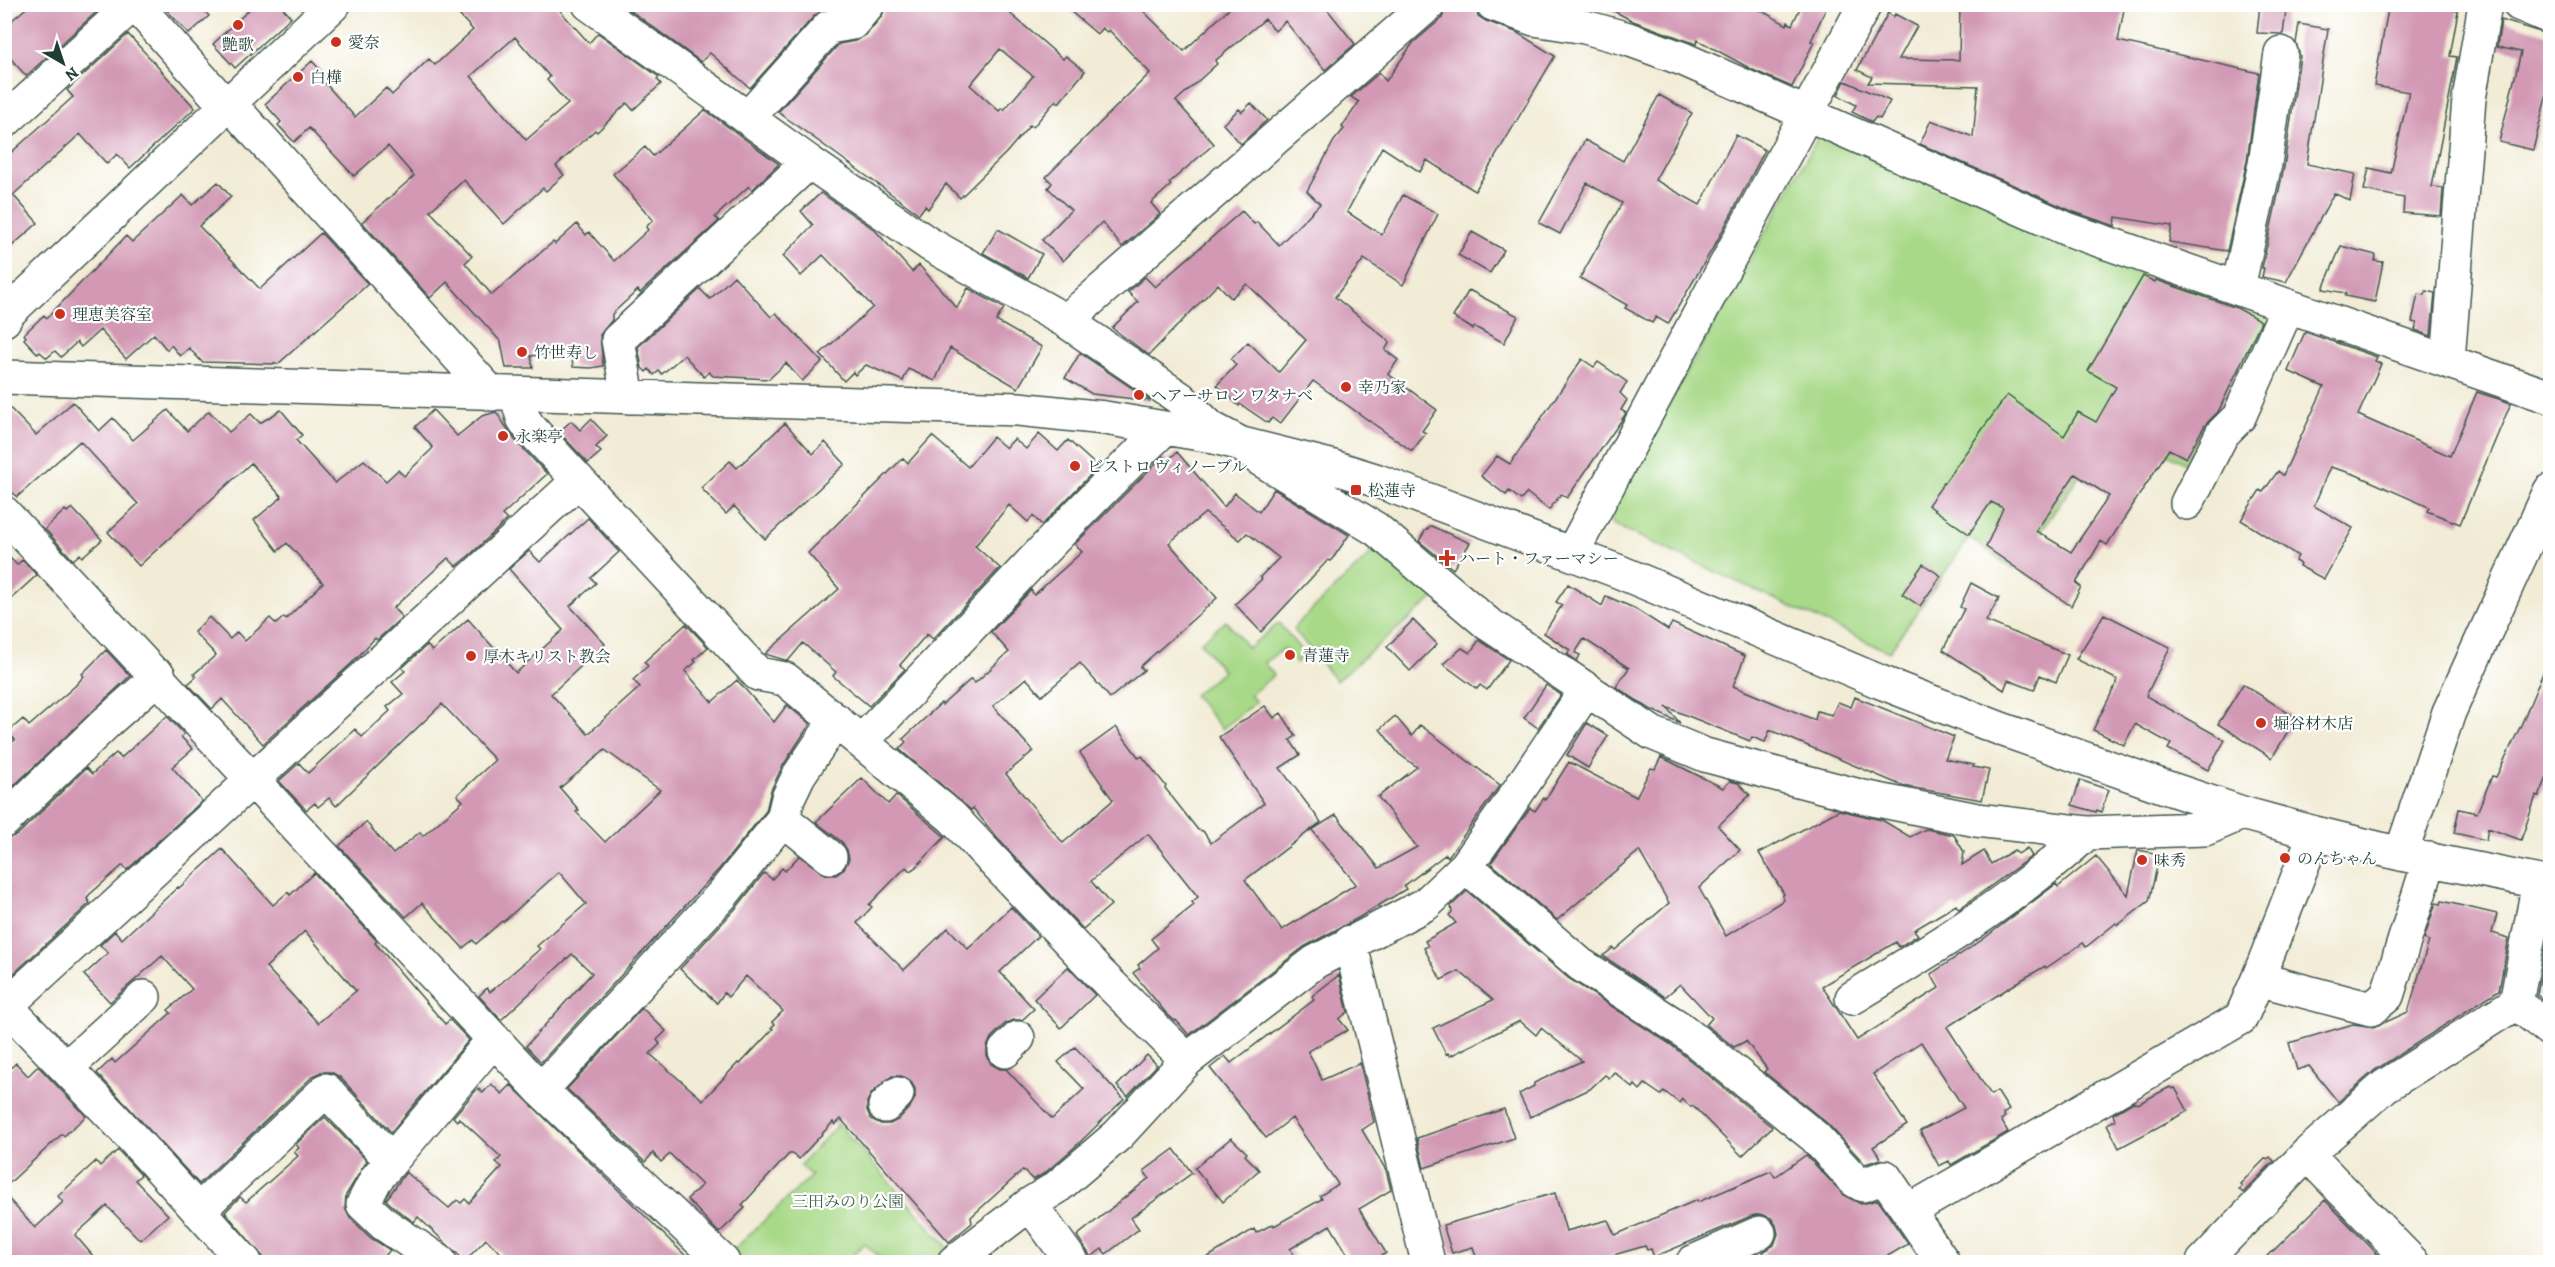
<svg xmlns="http://www.w3.org/2000/svg" width="2555" height="1267" font-family="Alegreya,'Noto Serif JP',serif">
  <style>
    .green { fill: #a8d988; stroke: #648b5e; stroke-width: 1.5 }
    .building { fill: #d298b4; fill-rule: evenodd }
    .lines { fill: none; stroke-linecap: round; stroke-linejoin: round }
    .minor-casing { stroke: #3f574c; stroke-width: 36 }
    .minor { stroke: #fff; stroke-width: 33 }
    .poi-dot { fill: #c8321e; stroke: #fff; stroke-width: 2 }
    .labels { text-anchor: middle; stroke-width: 4.5; stroke-linejoin: round; paint-order: stroke }
    .poi-label { font-size: 16px; fill: #1f3d34; stroke: #fff; text-anchor: start }
    .park-label { font-size: 16px; fill: #416449; stroke: #fff }
  </style>
  <rect width="100%" height="100%" fill="#fff"/>
  <filter id="ink" filterUnits="userSpaceOnUse"><feTurbulence type="fractalNoise" baseFrequency=".0167" numOctaves="2"/><feDisplacementMap in="SourceGraphic" scale="12" xChannelSelector="R" yChannelSelector="G"/><feConvolveMatrix kernelMatrix="1 2 1 2 8 2 1 2 1" color-interpolation-filters="sRGB"/></filter>
  <filter id="wash" filterUnits="userSpaceOnUse"><feTurbulence type="fractalNoise" baseFrequency=".008" numOctaves="4" result="noise"/><feDisplacementMap in="SourceGraphic" scale="24" xChannelSelector="R" yChannelSelector="G"/><feGaussianBlur stdDeviation="1.35" result="paint"/><feColorMatrix in="noise" values="0 0 0 0 0 0 0 0 0 0 0 0 0 0 0 0 0 1.4 0 .05"/><feComposite in="paint" operator="in"/></filter>
  <g filter="url(#wash)">
    <rect width="100%" height="100%" fill="#f2ecd6"/>
    <!-- green -->
    <path class="green" d="M1820,134l453,175 4,13 -82,147 -80,-44 -101,144 -45,-31 -80,114 -277,-128 -1,-15z
      M1377,548l59,48 -100,85 -42,-51 3,-6z
      M1226,621l22,27 31,-25 26,32 -9,8 -12,-15 -20,15 10,12 -24,20 6,7 -34,27 -28,-34 29,-24 -23,-29z
      M838,1124l113,127 -14,11h-52l-21,-19 -16,19h-110l-9,-8 82,-78 -11,-11z"/>
    <g id="blocks">
      <!-- building -->
      <path class="building" d="M31,4h69l2,3 -76,69 -22,-25v-24z
        M161,4h43l-3,3 8,9 -20,18z
        M255,4h24l12,13 -56,51 -22,-24z
        M449,4h105l35,39 9,-10 61,44 -2,2 4,5 -28,26 -6,-7 -30,29 -2,-2 -39,36 8,9 -18,16 -3,-3 -39,36 -40,-44 -34,31 42,45 -7,7 27,32 61,-53 2,2 22,-20 9,11 3,-3 25,29 34,-31 -2,-3 7,-7 -40,-46 32,-27 8,9 52,-46 74,54 -27,26 -3,-4 -34,31 4,4 -79,72 -2,-3 -26,24v6l-12,15 3,31 -12,2 -18,-1 -2,-16 -40,5 2,12h-27l-5,-26 -54,-60 -17,16 -68,-76 52,-46 -26,-30 -34,30 -45,-48 -15,14 -16,-17 3,-3 -16,-18 47,-43 17,18 -4,4 30,34 31,-29 6,7 37,-36 6,6 38,-35zM515,37l35,40 -3,3 21,24 -42,36 -55,-64z
        M843,4l-17,5 -11,6 -65,73 -40,-35 -9,9 -78,-57z
        M886,4h113l64,55 3,-3 19,15 -26,32 -3,-3 -23,27 -3,-2 -24,28 -46,45 -14,-14 -18,25 -3,-3 -6,8 -141,-102 61,-68 16,-3 11,-6 16,-19zM1000,49l33,27 -29,34 -2,-2 -3,3 -29,-26z
        M1062,4h74l48,47 50,-47h89l32,40 -30,26 -40,-49 -10,10 -10,-12 -50,42 2,3 -41,37 38,43 -45,39 2,2 -20,18 9,11 -38,33 -20,-25 -39,39 -21,-21 29,-30 -23,-22 4,-5 -6,-6 104,-104 -41,-43 -2,2 -5,-4 -5,6z
        M1447,4h28l3,12 8,5 30,11 39,24 -80,135 -48,-31 -7,12 -38,-25 -35,65 35,23 21,-40 35,19 -35,71 -39,-26 -29,38 55,45 -5,8 13,10 -10,14 49,36 -15,21 4,2 -14,18 -99,-70 -33,43 -8,-6 -4,5 -28,-19 -1,2 -22,-21 19,-20 -5,-6 17,-17 31,30 27,-32 -59,-56 -16,14 -13,-14 -69,71 -37,-27 26,-26 -10,-10 17,-15 10,10 87,-76 12,13 3,-2 22,23 41,-41 -13,-13 27,-50 10,-12 -2,-2 17,-25 -8,-5 28,-24 7,8 27,-38 29,-25z
        M1600,4h150l37,21 1,-3 4,3 10,-21h26l-17,37 3,1 -22,45 -39,-17 -55,-30 -2,4 -63,-23z
        M1960,4h76v4l89,-4 -7,37 141,32 -12,88 -20,90 -58,-9 3,-16 -56,-9 -1,9 -41,-14 -154,-68 11,-24 42,17 5,-51 -110,-3 4,-6 -15,-7 31,-57 5,4 2,-3 22,12 -18,33 60,1z
        M2260,4h27l-4,30 -26,-1z
        M2389,4h58v5l11,2 -8,45 7,1 -25,130 11,1 -2,28 -38,-3 1,-15 -40,-8 5,-22 22,5 18,-81 -35,-6z
        M2501,20l49,15v46l-17,69 -34,-8 22,-90 -24,-5z
        M2299,24l29,5 -21,135 48,10 -5,27 -16,-8 -48,89 -24,-5 2,-9h-2l22,-101 16,-111 -4,-13z
        M128,34l67,74 -65,60 -13,-14 -10,10 -27,-30 -67,61 25,28 -34,30v-94l69,-62 -6,-7z
        M1845,81l45,20 -10,18 -4,-2 -4,5 -20,-10 4,-7 -18,-10z
        M1659,95l33,18 -37,67 45,25 36,-70 29,15 -48,91 -49,83 -12,-7 -4,6 -27,-15 2,-3 -47,-27 42,-75 -35,-20 -27,51 -21,-11 46,-83 38,21z
        M1251,103l16,17 -26,24 -18,-20 16,-15 3,3z
        M218,182l13,15 -32,29 61,63 61,-56 47,51 -90,80 -76,-2 -13,-14 -9,8 -9,-11 -4,5 -13,-16 -28,25 -26,-29 -19,17 -4,-5 -16,15 -6,-6 -8,7 -7,-6 -2,2 -14,-15 2,-2 -2,-3 20,-19 3,3 79,-82 6,6 51,-47 9,10z
        M821,193l54,37 37,42 7,-7 38,43 11,-20 36,20 -8,13 46,26 -24,41 -68,-40 -15,33 -27,-12 -5,12 -37,-16 -11,10 -2,-3 -9,9 -24,-27 53,-47 -50,-52 -22,21 -18,-20 30,-31 -12,-14z
        M998,229l44,25 -14,24 -45,-25z
        M1472,232l32,18 -14,23 -32,-18z
        M2341,246l35,9 -1,6 8,1 -8,40 -30,-6 1,-3 -23,-4z
        M734,276l37,41 5,-4 46,49 -20,19 -16,-18 -17,16 -56,-3 -4,-4 -5,5 -20,-22 -22,19 -3,-3 -5,4 -5,-6 -3,3 -4,-4 -4,-21 62,-58 10,10z
        M2143,276l12,6 1,-2 81,28 24,13 -43,91 -13,13 -19,33 -17,-9 -62,96 -6,-4 -25,42 5,4 -10,19 -85,-59 17,-39 -12,-6 -22,32 -41,-29 79,-110 57,41 14,-24 18,10 20,-35 -28,-16zM2075,474l34,22 -38,56 -35,-21z
        M1469,290l49,26 -14,27 -29,-16 -2,2 -20,-12z
        M2426,291l9,2 -4,43 -16,-6 2,-7 -5,-1 6,-28 7,1z
        M2305,332l72,25 -2,4 6,3 -23,51 92,41 27,-64 34,11 -51,121 -33,-13 2,-4 -75,-33 -24,-7 -16,39 39,22 -29,51 -25,-13 1,-2 -5,-3 3,-5 -57,-36 19,-30 3,2 15,-21 5,4 41,-88 -36,-16z
        M1080,353l71,48 -59,-7 -27,-16z
        M1582,359l12,8 4,-5 29,20 -7,11 7,7 -6,10 5,3 -3,5 -56,80 -6,-4 -12,16 -22,-17 -6,7 -12,-9 -3,4 -25,-19 16,-20 13,8z
        M4,402l32,33 37,-33 26,29 14,-13 20,22 35,-30 19,21 22,-20 20,21 22,-18 9,9 21,-13 21,25 -6,5 39,43 29,-23 22,21 12,-11 6,6 29,-28 -18,-21 18,-17 24,26 25,-20 14,-4 19,28 32,34 -45,41 5,5 -36,34 -15,12 -8,-8 -55,50 9,9 -25,23 -2,-2 -23,25 -89,81 -41,-45 -10,10 -24,-25 8,-7 -2,-3 22,-19 -22,-23 15,-15 21,22 7,-7 8,9 25,-23 6,6 8,-7 2,2 37,-36 -36,-40 -9,8 -24,-31 28,-23 -31,-34 -112,103 -31,-34 30,-28 -58,-63 -63,56 -13,-13z
        M591,419l16,17 -11,11 5,5 -13,11 -29,-31 12,-11 9,9z
        M785,423l28,31 12,-12 20,22 -80,75 -31,-33 -8,8 -25,-26 29,-27 7,7z
        M1039,434l19,17 10,-11 30,27 -56,58 -9,-9 -5,6 -19,-17 -34,41 25,22 -67,71 -6,-5 -27,31 5,4 -36,37 -36,-30 3,-4 -33,-29 -15,18 -23,-7 74,-65 -31,-36 95,-95 5,5 24,-27 36,31 25,-30 13,11 8,-9 12,10z
        M1177,452l47,55 11,-14 24,19 15,-23 75,46 -18,26 -3,-1 -67,72 -26,-28 27,-25 -2,-2 19,-19 -32,-25 -7,7 -35,-27 -36,30 48,55 -74,66 -3,3 4,3 -34,28 -30,-35 -38,33 -16,-18 -33,28 40,45 -27,23 57,69 50,-43 -33,-47 36,-26 23,31 3,-2 24,30 -1,2 33,42 5,1 8,12 53,-40 -45,-66 46,-31 9,12 7,-5 15,23 -6,4 10,15 -20,13 41,54 -76,58 37,50 74,-46 -44,-54 24,-15 43,53 38,-21 -39,-50 39,-30 -18,-13 -19,-25 15,-13 17,20 8,-11 80,60 -52,72 -2,-3 -42,32 2,3 -48,29 -54,29 -115,88 -13,-15 -1,1 -9,-8 -33,-40 7,-5 -2,-3 20,-17 -7,-9 43,-34 -2,-3 6,-5 -50,-63 -57,47 20,24 -28,24 -85,-90 -25,-31 -2,2 -72,-61 7,-7 -3,-3 38,-36 1,2 29,-26 4,4 34,-31 -18,-20 40,-42 3,5 48,-43 -7,-8 88,-88 4,5z
        M72,508l30,32 -20,17 -2,-3 -7,6 -28,-31 20,-19 2,2z
        M588,518l31,34 -28,26 5,5 -26,23 35,38 -54,50 37,40 52,-47 -7,-7 15,-14 -4,-4 42,-38 22,23 -14,13 2,2 -11,9 27,31 25,-22 37,42 13,-17 23,19 -28,43 -11,23 -5,21 -46,57 -179,194 -15,-16 66,-73 -20,-19 -71,66 -22,-24 8,-8 3,4 11,-9 39,-34 -3,-3 49,-42 -27,-32 -56,50 -1,-1 -26,23 -3,-4 -10,8 -41,-45 -16,14 -67,-71 27,-24 27,32 27,-22 3,4 40,-35 -6,-6 38,-35 -53,-56 -106,102 -7,-8 -11,9 -3,-4 -9,7 -27,-29 20,-18 9,10 47,-44 7,8 28,-26 -3,-4 16,-13 -11,-12 13,-11 -3,-3 25,-23 5,6 36,-32 48,54 47,-43 -54,-61 20,-18 11,11zM605,750l55,40 -55,52 -29,-30 3,-2 -19,-22z
        M1431,526l39,17 -17,26 -34,-28 6,-10z
        M4,552l13,13 5,-5 15,15 -33,30z
        M1923,564l18,12 -21,30 -18,-12z
        M1971,583l28,15 -13,23 82,34 -12,27 -16,-7 -6,15 -26,-10 -4,10 -61,-40 21,-41 -4,-2z
        M1568,584l34,22 4,-10 28,12 34,22 4,-7 73,33 -12,30 82,34 2,-9 15,4 6,-13 13,5 4,-10 99,40 -9,22 29,6 -1,2 16,3 -7,30 -79,-14 -133,-56 -5,12 -13,-5 -2,4 -84,-34 14,16 -30,-14 -34,-22 13,-19 -45,-29 -9,14 5,2 -3,6 -10,-7 3,-4 -26,-17 18,-28 -6,-3z
        M2104,614l66,33 -24,49 79,44 -17,30 -40,-21 3,-5 -36,-20 -11,21 -31,-15 25,-50 -42,-21z
        M1413,620l24,24 -27,27 -23,-24z
        M1479,640l30,20 -22,30 -7,-5 -3,4 -34,-25 19,-16 8,5z
        M106,650l24,26 -126,119v-46l11,-9 -7,-8 15,-13 6,7 46,-40 9,-10 -2,-2z
        M2550,656v114l-11,27 -3,-1 -15,44 -33,-12 -2,12 -32,-7 5,-24 18,4 15,-37 4,1 26,-54z
        M2243,684l53,34 -24,40 -54,-34z
        M1546,685l15,10 -23,33 -14,-10z
        M167,716l17,18 -3,3 12,12 -21,18 30,34 -75,69 -4,-5 -34,30 -2,4 3,4 -81,75 -5,-4v-135l13,-4 69,-67 6,6 24,-21 5,5z
        M1587,723l21,13 -20,32 -21,-13z
        M1661,757l62,31 7,-7 8,2 12,12 -32,31 22,24 -41,38 27,48 58,-36 -2,-4 2,-2 -25,-41 80,-43 43,10 28,17 16,-8 28,6 10,17 -2,13 22,-14 7,13 23,-14 4,4 9,-6 5,8 -69,50 -4,3 -3,-4 -42,25 4,5 -19,12 -3,-5 -74,44 35,54 82,-52 -8,-14 51,-34 74,-56 2,3 38,-31 32,39 10,-45 22,4 -11,47 -31,24 -2,-2 -30,24 -3,-4 -37,25 -1,-2 -22,13 -76,48 44,68 6,-4 12,19 -6,4 2,3 -4,3 7,12 -57,33 -2,-4 -10,5 -19,-35 44,-23 -43,-66 -48,32 34,51 -34,22 8,12 -16,5 -38,-41 -63,-51 3,-3 -21,-28 -12,6 -28,-22 6,-7 -32,-34 -15,13 -62,-41 10,-8 2,2 54,-47 -30,-52 -82,69 -66,-57 39,-55 5,3 9,-13 1,2 24,-38 67,35 15,-29 4,1z
        M862,778l26,26 8,-9 49,42 -29,30 -6,4 -4,-4 -37,38 3,2 -15,16 47,47 44,-42 20,21 43,-42 27,29 -38,36 34,37 -12,11h-8l-9,4 -14,14 -4,9v8l4,9 9,5h6l46,50 32,-30 -26,-27 17,-15 49,52 -47,46 -32,28 -12,7 -10,-10 -52,47 1,6 -23,19 -108,-123 -6,6 -2,-3 -34,37 -6,-5h-4l-47,51 3,3 -26,25 -32,-34 15,-14 -32,-31 -9,8 -8,-9 -8,9 -78,-73 75,-81 24,23 -9,9 3,4 -10,10 53,46 35,-37 2,1 33,-35 -2,-1 4,-4 -3,-2 11,-11 -37,-35 -18,21 -4,-4 -7,10 -37,-34 57,-62 27,-34 8,6 10,-11 3,3 14,-15 28,19h9l8,-6 5,-10 -2,-9 -5,-8 -26,-20zM892,1076h9l9,4 5,9v9l-5,9 -12,13 -8,4h-9l-10,-5 -4,-9v-8l5,-9z
        M2080,780l29,10 -8,22 -4,-2 -1,2 -24,-7z
        M222,849l51,56 15,-13 2,3 24,-22 63,68 -2,2 70,81 5,-4 19,20 -78,92 -51,-55 -9,-5h-10l-8,4 -114,108 -102,-111 15,-14 3,4 56,-50 -3,-3 24,-21 -30,-33 -52,46 -26,-27 24,-22 -8,-8 15,-14 7,8 56,-52 1,1zM305,931l51,60 -38,32 -52,-56z
        M1467,891l101,87 102,66 102,83 -30,29 -49,-50 -2,1 -9,-8 -3,4 -15,-12 -3,4 -16,-11 -5,6 -5,-5 -2,3 -19,-16 -5,6 -4,-3 -15,14 -60,28 -11,-23 15,-8v-3l48,-22 -41,-33 -5,7 -16,-14 -70,35 -2,-3 -2,1 -13,-26 60,-28 -34,-29 -18,9 -17,-32 4,-2 -3,-5 31,-18 -7,-8 3,-3 -1,-6z
        M2442,901l55,13 -5,19 17,5 -10,52 -124,80 -37,32 -29,-36 -12,4 -8,-27 64,-19 22,3 33,-15 21,-71 -5,-2 12,-36 5,1z
        M2546,946l4,1v59l-13,-11z
        M1068,967l27,28 -34,33 -27,-29z
        M1339,975l9,37 -9,7 9,11 -40,21 14,29 38,-17 14,59 -12,8 24,40 5,20 -32,19 27,44 -16,10h-17l-23,-38 -40,24 10,14h-102l56,-34 2,4 17,-9 1,2 48,-27 -2,-3 18,-12 -46,-66 -26,20 -56,-70 15,-12 6,7 83,-63 -2,-4z
        M1147,1055l10,10 -29,31 -11,-10z
        M16,1063l12,13 10,-10 48,50 -22,20 -2,-2 -58,54v-114z
        M491,1084l11,10 9,-9 182,178h-182l-25,-24 -21,22 -47,-44 -4,5 -18,-13 -10,-9 20,-28 43,36 8,-8 4,3 4,-4 4,4 33,-36 -6,-5 5,-5 -42,-39 -2,3 -4,-4 25,-29 5,5z
        M2170,1087l2,2 3,-1 13,23 -69,37 -12,-24 8,-4 -2,-6 20,-12 5,2z
        M1504,1109l10,29 -90,30 -7,-30z
        M325,1117l42,44 -21,34 -1,13 5,10 21,20 19,12 -11,13h-111l-43,-51 15,-15 6,5 52,-46 -4,-4 5,-4 -3,-4z
        M1231,1138l16,15 -2,2 14,15 -36,32 -28,-34z
        M1174,1149l18,24 -61,45 8,11 -33,25 -4,-5 -11,8 -14,-21 72,-58 -5,-7z
        M118,1150l23,25 -6,5 33,35 -28,25 -33,-34 -32,29 24,28h-89l-6,-7v-62l31,34 28,-26 -5,-6 38,-35 4,5z
        M1806,1155l39,41 16,8 17,-4 30,44 -32,19h-108l-5,-11 11,-7 4,-11 -2,-9 -5,-7 -11,-4 -9,2 -97,41 -3,-8 -4,1 -2,-4 -59,17h-108l-5,-16 -21,6 -9,-28 112,-32 11,38 42,-11 7,15 82,-35 1,2 73,-31 4,6z
        M2270,1157l4,4 -31,32 -4,-4 3,-3 -2,-2 26,-26 1,1z
        M2325,1200l61,63h-125z"/>
    </g>
  </g>
  <g filter="url(#ink)">
    <use href="#blocks" fill-opacity="0" stroke="#3f574c" stroke-width="1.5"/>
    <g class="lines">
      <!-- minor casing -->
      <g class="minor-casing">
        <path id="minor" d="M135,4l91,102
          M589,4l220,158 120,82 137,77 115,78 30,29 30,16 19,15 116,70 111,94 165,110 53,22 82,22 76,20 114,23 110,13 118,-4 37,-16
          M1493,4l41,15 51,8 43,12 55,20 384,170 483,168
          M2519,4l31,13
          M229,103l263,291
          M748,118l81,-91 23,-4 16,-19
          M4,122l129,-118
          M2238,288l27,-124 16,-111
          M4,320l4,-7 326,-309
          M1066,321l363,-317
          M2448,360l21,-261 16,-95
          M4,377l1014,32 87,9 101,17 124,31 48,15 242,91 258,109 123,48 164,58 77,26 73,20 86,21 149,30
          M516,394l7,24 6,9 229,247 27,5 167,138 146,155 89,88
          M628,397l-10,-57 191,-178
          M2187,503l35,-69 17,-17 42,-95 3,-17
          M4,513l537,577 182,172
          M1572,553l293,-549
          M862,741c101,-104 198,-213 303,-313
          M783,819l47,38
          M4,821l104,-100 51,-45
          M2315,833l-57,146 113,30 16,-13 43,-137
          M2401,854l48,-142 101,-221
          M1466,866l114,98 101,65 134,108 39,43 9,5 22,-8 58,85
          M1350,942l78,320
          M1852,998c82,-50 165,-100 235,-165
          M2516,1003l34,27
          M4,1004l112,116 129,142
          M6,1006l572,-525
          M1005,1051l13,-13
          M66,1068l78,-71
          M541,1090l182,-196 60,-75 5,-21 11,-23 37,-55
          M885,1106l12,-12
          M2307,1154l105,108
          M1030,1204l42,58
          M198,1211l128,-121 65,70
          M1909,1211l332,-193 17,-39
          M440,1262l-56,-38 -21,-20 13,-25 118,-140
          M954,1262l76,-58 26,-16 62,-53 69,-75 128,-98 111,-58 40,-38 37,-52 84,-125
          M1693,1262l66,-29
          M2203,1262l104,-108 78,-68 131,-83 23,-121"/>
      </g>
      <!-- minor -->
      <use href="#minor" class="minor"/>
    </g>
  </g>
  <!-- markers -->
  <g class="poi-dot">
    <circle cx="238" cy="25" r="6"/>
    <circle cx="336" cy="42" r="6"/>
    <circle cx="298" cy="77" r="6"/>
    <circle cx="60" cy="314" r="6"/>
    <circle cx="522" cy="352" r="6"/>
    <circle cx="1346" cy="387" r="6"/>
    <circle cx="1139" cy="395" r="6"/>
    <circle cx="503" cy="436" r="6"/>
    <circle cx="1075" cy="466" r="6"/>
    <rect x="1350" y="484" width="12" height="12" rx="3"/>
    <path d="M1444 549h6v6h6v6h-6v6h-6v-6h-6v-6h6z"/>
    <circle cx="1290" cy="655" r="6"/>
    <circle cx="471" cy="656" r="6"/>
    <circle cx="2261" cy="723" r="6"/>
    <circle cx="2285" cy="858" r="6"/>
    <circle cx="2142" cy="860" r="6"/>
  </g>
  <g class="labels">
    <!-- poi labels -->
    <g class="poi-label">
      <text x="348" y="48">愛奈</text>
      <text x="238" y="50" text-anchor="middle">艶歌</text>
      <text x="310" y="83">白樺</text>
      <text x="72" y="320">理恵美容室</text>
      <text x="534" y="358">竹世寿し</text>
      <text x="1358" y="393">幸乃家</text>
      <text x="1151" y="401">ヘアーサロン ワタナベ</text>
      <text x="515" y="442">永楽亭</text>
      <text x="1087" y="472">ビストロ ヴィノーブル</text>
      <text x="1368" y="496">松蓮寺</text>
      <text x="1459" y="564">ハート・ファーマシー</text>
      <text x="1302" y="661">青蓮寺</text>
      <text x="483" y="662">厚木キリスト教会</text>
      <text x="2273" y="729">堀谷材木店</text>
      <text x="2297" y="864">のんちゃん</text>
      <text x="2154" y="866">味秀</text>
    </g>
    <!-- park labels -->
    <g class="park-label">
      <text x="848" y="1207">三田みのり公園</text>
    </g>
  </g>
  <!-- margin -->
  <rect width="2555" height="1267" fill="none" stroke="#fff" stroke-width="24"/>
  <!-- north arrow -->
  <g transform="translate(63 63) rotate(141)" stroke="#ffffff" stroke-width="4.5" paint-order="stroke">
  <path d="M0-4.5L10 22L0 15L-10 22Z" fill="#1f3d34"/>
  <text y="-9" font-size="16" font-weight="bold" text-anchor="middle" fill="#1f3d34">N</text>
  </g>
</svg>
